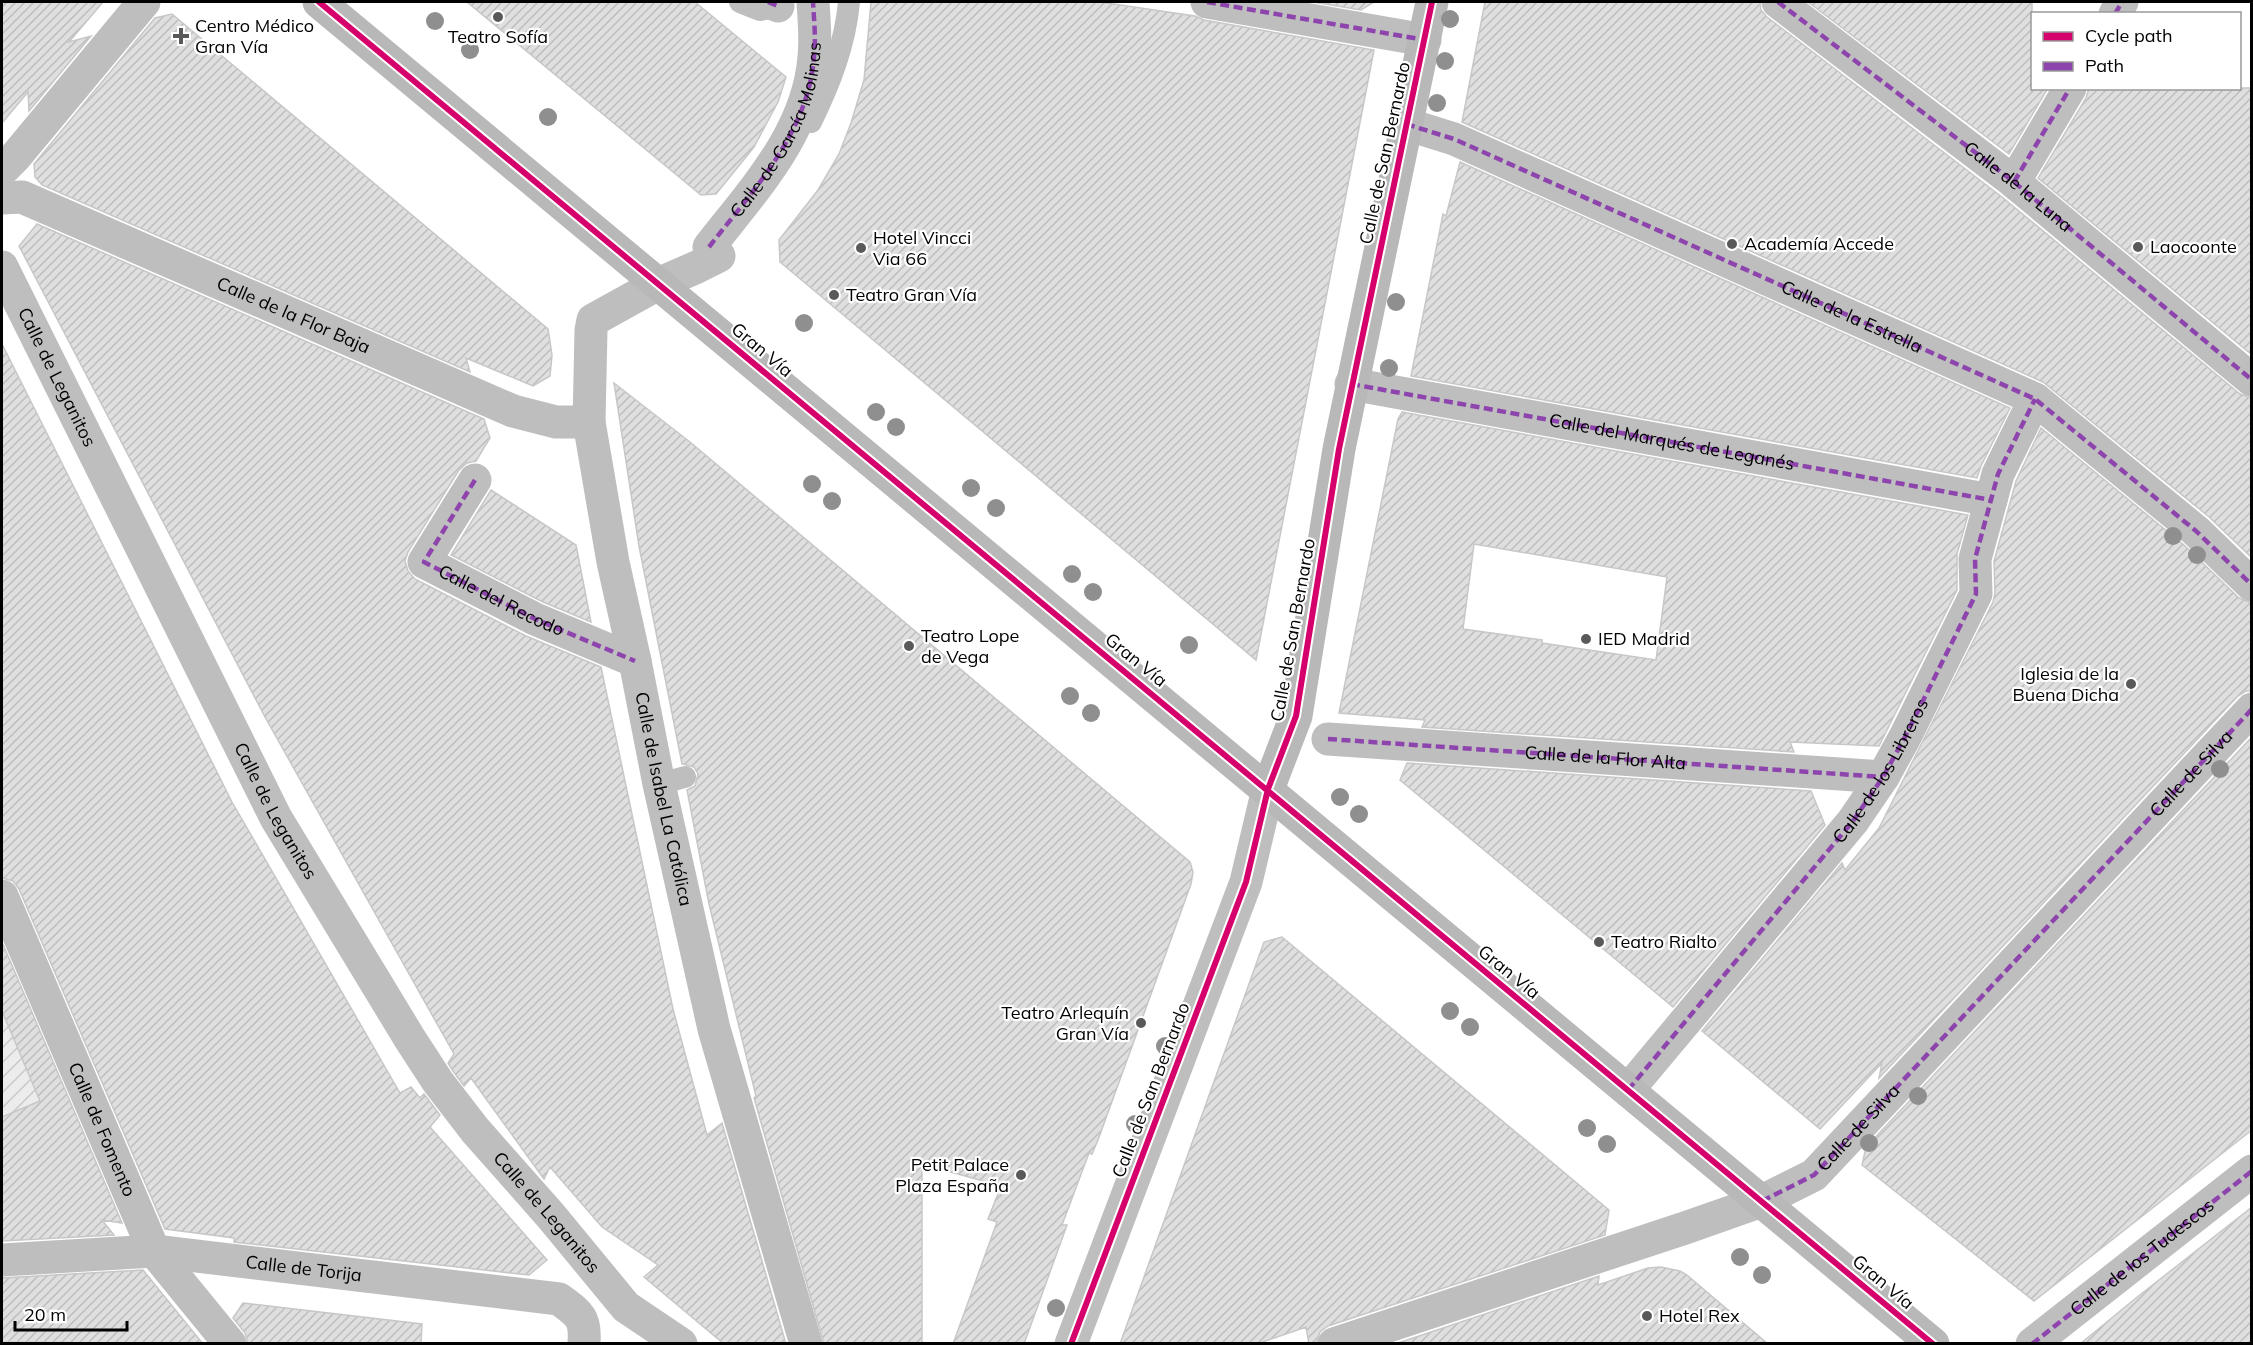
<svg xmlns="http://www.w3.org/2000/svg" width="2253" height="1345" font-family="Mulish,sans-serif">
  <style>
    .garden { fill: url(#garden-furrows) }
    .building { fill: url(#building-hatch); stroke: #c7c7c7; stroke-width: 1.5; fill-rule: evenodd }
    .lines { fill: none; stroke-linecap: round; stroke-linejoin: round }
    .lane { stroke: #bebebe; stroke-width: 22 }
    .street { stroke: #bebebe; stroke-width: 33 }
    .secondary { stroke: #b8b8b8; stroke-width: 33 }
    .quiet { stroke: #8e44ad; stroke-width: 4.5; stroke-dasharray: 9 4.5; stroke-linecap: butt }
    .cycleway-casing { stroke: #fff; stroke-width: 10 }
    .cycleway { stroke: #d6006c; stroke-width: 6 }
    .tree { fill: #8f8f8f }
    .poi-dot { fill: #595959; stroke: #fff; stroke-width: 2 }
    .labels { text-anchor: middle; stroke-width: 4.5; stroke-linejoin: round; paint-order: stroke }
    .poi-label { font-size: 18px; fill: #000; stroke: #fff; text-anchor: start }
    .street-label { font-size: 18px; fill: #000; stroke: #fff }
  </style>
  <defs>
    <pattern id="garden-furrows" width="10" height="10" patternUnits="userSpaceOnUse" patternTransform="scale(1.5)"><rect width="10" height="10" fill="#ececec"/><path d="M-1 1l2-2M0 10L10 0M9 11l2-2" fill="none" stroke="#c9c9c9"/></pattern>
    <pattern id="building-hatch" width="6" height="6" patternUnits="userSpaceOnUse" patternTransform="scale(1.5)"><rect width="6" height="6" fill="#dfdfdf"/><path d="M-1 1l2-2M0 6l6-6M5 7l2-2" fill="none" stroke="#bebebe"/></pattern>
  </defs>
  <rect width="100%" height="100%" fill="#fff"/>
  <!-- garden -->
  <path class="garden" d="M4,1017l36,84 -38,16v-99z"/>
  <!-- building -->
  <path class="building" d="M2,2h101l-34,40 22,-6 -62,75 -1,-19 -26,31z
    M467,2h228l91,75 -8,25 -24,45 -38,47 -15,1z
    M871,2h229l95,14 9,4 170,30 -118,610 -476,-398 -1,-22 39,-50 21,-36 12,-31 13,-43z
    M1313,2h61l-13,8z
    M1485,2h275l1,8 6,7 235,180 238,197 12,4v160l-44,-42 -165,-134 -581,-260z
    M1808,2h224v86h16l-39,66z
    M172,14l376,315 4,26 -2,21 -17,10 -67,-28 4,14 -428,-187 -7,-8 -1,-13 121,-146z
    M2089,88h163v267l-214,-177 48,-80z
    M1460,162l550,246 -29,58 -4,12 -566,-102 32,-162 3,2z
    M37,224l447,195 6,19 -14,23 -9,2 -8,7 -51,82 -3,9 3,10 7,8 111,57 75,31 72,342 34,126 15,-12 64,221h-62l-80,-67 14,-12 -56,-38 -52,-60 -6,12 -73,-101 -7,8 -11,-15 -5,-8 6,-9 -189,-337 -246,-471z
    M2,344l230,458 168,291 11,-6 9,11 4,-4 16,21 -10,12 117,133 -18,15 -295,-33v-4l-69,-9 -146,-340 -6,-8 -11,-3z
    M614,383l76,59 500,420 3,10 -2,12 -93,256 -6,14 -3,-1 -27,72h5l-43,119h-71l44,-122 -9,-3 13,-33 -79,-22v180h-98l-70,-246 2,-2 -47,-192 -22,-114 8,-4 3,-12 -4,-7 -12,-3 -43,-218z
    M1402,412l566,103 -11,39v36l-78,156 -89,-4 4,10 -372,-25 3,-7 -86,-7 59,-294zM1474,544l193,33 -11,83 -114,-17v-3l-79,-11z
    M2041,428l143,117 55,53 13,5v88h-6l-8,5 -359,382 3,-15 -62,66 -118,-98 140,-168 3,7 34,-42 114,-226 2,-9 -1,-32 22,-80z
    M491,490l85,55 15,77 -48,-20 -92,-47z
    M2252,737v393l-218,171 -172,-136 4,-18z
    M1407,763l404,28 14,34 -152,182 -273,-227z
    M1282,937l327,273 -4,25 -277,91 -8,6 -4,12h-7l-3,-17 -49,17h-137l144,-402z
    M2,942l120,281 -20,-3 12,15 -112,6v-124l38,-16 -38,-90z
    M2252,1207v137h-172l56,-46z
    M1661,1267l19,4 7,4 81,69h-373l204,-68 -1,9 50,-17z
    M143,1270l60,74 -201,-2v-64z
    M243,1303l179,21 -1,20h-173l-3,-11 -12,-15z"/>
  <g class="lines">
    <!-- lane -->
    <path class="lane" d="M740,2l20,8 18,-4
      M811,122c19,-39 34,-77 38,-120
      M659,784l26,-7"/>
    <!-- street -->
    <g class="street">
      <path d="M768,2l10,4"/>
      <path d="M1207,2l218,38"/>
      <path id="s1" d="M1778,2l236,180 238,198"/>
      <path d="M2115,14l7,-12"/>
      <path id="s2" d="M1406,124l48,15 581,260 161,132 56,54"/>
      <path d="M2,170l14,-14 128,-154"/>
      <path d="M2014,182l56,-94"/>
      <path id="s3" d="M2,198l20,-1 491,214 43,11h33"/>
      <path d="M709,247c45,-58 99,-114 105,-190 2,-19 0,-37 -1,-55"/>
      <path id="s4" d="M719,256l-22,11 -39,17 -65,36 -2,10 -2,92 24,140 22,99 24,123 55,245 92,315"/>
      <path id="s5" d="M2,267l274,551 134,221 28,43 37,48 76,86 75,91 55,37"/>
      <path d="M1351,384l640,116"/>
      <path id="s6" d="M475,480l-51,82 111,57 100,42"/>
      <path d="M1328,739l555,38"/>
      <path id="s7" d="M2,896l152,355 76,93"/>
      <path id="s8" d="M1628,1090l225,-269 30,-44 22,-40 71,-143 -1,-35 23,-85 37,-75"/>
      <path id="s9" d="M2,1260l152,-9 405,48c19,14 27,18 25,43"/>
      <path d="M1071,1344l175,-462 22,-93"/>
      <path d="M1334,1344l351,-116 77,-27 52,-26 438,-466"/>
      <path id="s10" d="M2032,1344l220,-173"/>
    </g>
    <!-- secondary -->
    <path class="secondary" d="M319,2l1614,1342
      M1268,789l28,-73 43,-267 93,-447"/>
    <!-- quiet -->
    <g class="quiet">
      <path d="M768,2l10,4"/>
      <path d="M1207,2l218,38"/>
      <path d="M1778,2l236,180 238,198"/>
      <path d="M2115,14l7,-12"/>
      <path d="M1406,124l48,15 581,260 161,132 56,54"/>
      <path d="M2014,182l56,-94"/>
      <path id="s11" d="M709,247c45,-58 99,-114 105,-190 2,-19 0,-37 -1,-55"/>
      <path id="s12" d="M1351,384l640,116"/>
      <path d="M475,480l-51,82 111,57 100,42"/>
      <path id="s13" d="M1328,739l555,38"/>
      <path d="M1628,1090l225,-269 30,-44 22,-40 71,-143 -1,-35 23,-85 37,-75"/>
      <path id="s14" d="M1762,1201l52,-26 438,-466"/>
      <path d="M2032,1344l220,-173"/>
    </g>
    <!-- cycleway casing -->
    <g class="cycleway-casing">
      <path id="cycleway" d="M319,2l1614,1342
        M1071,1344l175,-462 22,-93 28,-73 43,-267 93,-447"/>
    </g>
    <!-- cycleway -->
    <use href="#cycleway" class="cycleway"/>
  </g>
  <!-- trees -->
  <g class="tree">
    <circle cx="1450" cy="19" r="9"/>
    <circle cx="435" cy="21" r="9"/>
    <circle cx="470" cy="50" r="9"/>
    <circle cx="1445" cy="61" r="9"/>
    <circle cx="1437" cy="103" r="9"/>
    <circle cx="548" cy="117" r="9"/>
    <circle cx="1396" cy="302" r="9"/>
    <circle cx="804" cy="323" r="9"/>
    <circle cx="1389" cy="368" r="9"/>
    <circle cx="876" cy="412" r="9"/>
    <circle cx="896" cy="427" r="9"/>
    <circle cx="812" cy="484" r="9"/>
    <circle cx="971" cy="488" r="9"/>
    <circle cx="832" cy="501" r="9"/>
    <circle cx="996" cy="508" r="9"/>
    <circle cx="2173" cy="536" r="9"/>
    <circle cx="2197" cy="555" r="9"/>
    <circle cx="1072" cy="574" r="9"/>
    <circle cx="1093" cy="592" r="9"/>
    <circle cx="1189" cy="645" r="9"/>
    <circle cx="1070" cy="696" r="9"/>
    <circle cx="1091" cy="713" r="9"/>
    <circle cx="2220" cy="769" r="9"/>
    <circle cx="1340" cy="797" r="9"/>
    <circle cx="1359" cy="814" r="9"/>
    <circle cx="1450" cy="1011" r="9"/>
    <circle cx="1470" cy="1027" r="9"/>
    <circle cx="1165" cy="1046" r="9"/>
    <circle cx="1918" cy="1096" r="9"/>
    <circle cx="1135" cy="1124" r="9"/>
    <circle cx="1587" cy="1128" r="9"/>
    <circle cx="1869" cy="1143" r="9"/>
    <circle cx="1607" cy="1144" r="9"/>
    <circle cx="1740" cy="1257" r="9"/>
    <circle cx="1762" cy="1275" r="9"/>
    <circle cx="1056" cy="1308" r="9"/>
  </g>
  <!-- markers -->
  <g class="poi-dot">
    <circle cx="498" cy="17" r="6"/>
    <path d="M178 27h6v6h6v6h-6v6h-6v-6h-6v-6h6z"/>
    <circle cx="1732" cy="244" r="6"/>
    <circle cx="2138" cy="247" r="6"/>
    <circle cx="861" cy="248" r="6"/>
    <circle cx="834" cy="295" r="6"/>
    <circle cx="1586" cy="639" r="6"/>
    <circle cx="909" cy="646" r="6"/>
    <circle cx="2131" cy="684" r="6"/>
    <circle cx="1599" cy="942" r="6"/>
    <circle cx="1141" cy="1023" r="6"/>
    <circle cx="1021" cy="1175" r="6"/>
    <circle cx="1647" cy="1316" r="6"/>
  </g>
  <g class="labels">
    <!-- poi labels -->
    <g class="poi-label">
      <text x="195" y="32">Centro Médico<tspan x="195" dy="21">Gran Vía</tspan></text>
      <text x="498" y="43" text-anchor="middle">Teatro Sofía</text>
      <text x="873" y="244">Hotel Vincci<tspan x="873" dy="21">Via 66</tspan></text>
      <text x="1744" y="250">Academía Accede</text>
      <text x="2150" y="253">Laocoonte</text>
      <text x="846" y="301">Teatro Gran Vía</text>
      <text x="921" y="642">Teatro Lope<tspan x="921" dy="21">de Vega</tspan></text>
      <text x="1598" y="645">IED Madrid</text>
      <text x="2119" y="680" text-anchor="end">Iglesia de la<tspan x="2119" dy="21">Buena Dicha</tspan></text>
      <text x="1611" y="948">Teatro Rialto</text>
      <text x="1129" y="1019" text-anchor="end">Teatro Arlequín<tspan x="1129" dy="21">Gran Vía</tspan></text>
      <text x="1009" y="1171" text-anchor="end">Petit Palace<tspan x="1009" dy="21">Plaza España</tspan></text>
      <text x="1659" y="1322">Hotel Rex</text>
    </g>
    <!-- street labels -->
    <g class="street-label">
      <text dy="6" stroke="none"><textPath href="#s11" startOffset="138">Calle de García Molinas</textPath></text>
      <text transform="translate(1385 153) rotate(-78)" y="6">Calle de San Bernardo</text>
      <text dy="6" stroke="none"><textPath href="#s1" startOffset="303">Calle de la Luna</textPath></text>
      <text dy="6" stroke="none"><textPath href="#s3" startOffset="316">Calle de la Flor Baja</textPath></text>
      <text dy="6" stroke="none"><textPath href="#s2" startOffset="486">Calle de la Estrella</textPath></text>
      <text transform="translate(762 350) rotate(40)" y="6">Gran Vía</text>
      <text dy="6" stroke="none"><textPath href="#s5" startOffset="123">Calle de Leganitos</textPath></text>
      <text dy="6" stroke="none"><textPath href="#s12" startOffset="326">Calle del Marqués de Leganés</textPath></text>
      <text dy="6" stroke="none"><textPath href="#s6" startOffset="183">Calle del Recodo</textPath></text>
      <text transform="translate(1293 630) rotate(-80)" y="6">Calle de San Bernardo</text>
      <text transform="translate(1136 660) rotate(39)" y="6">Gran Vía</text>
      <text dy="6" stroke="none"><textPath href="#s13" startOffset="278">Calle de la Flor Alta</textPath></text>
      <text dy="6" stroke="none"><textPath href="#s8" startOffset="408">Calle de los Libreros</textPath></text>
      <text dy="6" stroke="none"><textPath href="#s14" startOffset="609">Calle de Silva</textPath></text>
      <text dy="6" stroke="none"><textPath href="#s4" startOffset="628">Calle de Isabel La Católica</textPath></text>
      <text dy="6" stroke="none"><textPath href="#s5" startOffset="609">Calle de Leganitos</textPath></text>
      <text transform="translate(1509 972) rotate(39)" y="6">Gran Vía</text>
      <text transform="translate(1151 1090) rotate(-69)" y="6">Calle de San Bernardo</text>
      <text dy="6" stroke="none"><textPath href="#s14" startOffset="123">Calle de Silva</textPath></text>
      <text dy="6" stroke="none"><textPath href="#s7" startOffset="254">Calle de Fomento</textPath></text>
      <text dy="6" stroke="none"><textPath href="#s5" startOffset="1095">Calle de Leganitos</textPath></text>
      <text dy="6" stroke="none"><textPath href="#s10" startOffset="140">Calle de los Tudescos</textPath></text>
      <text dy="6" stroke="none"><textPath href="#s9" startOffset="303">Calle de Torija</textPath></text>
      <text transform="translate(1883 1282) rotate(40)" y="6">Gran Vía</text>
    </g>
  </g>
  <!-- border -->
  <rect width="2253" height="1345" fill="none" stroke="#000000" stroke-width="6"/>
  <!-- legend -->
  <rect x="2031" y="12" width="210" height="78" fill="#ffffff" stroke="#999999" stroke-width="1.5"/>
  <rect x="2043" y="32" width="30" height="9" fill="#d6006c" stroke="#999999" stroke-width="1.5"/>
  <text x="2085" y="42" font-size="18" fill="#000000">Cycle path</text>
  <rect x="2043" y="62" width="30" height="9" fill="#8e44ad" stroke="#999999" stroke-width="1.5"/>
  <text x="2085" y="72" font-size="18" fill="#000000">Path</text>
  <!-- scale -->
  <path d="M15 1321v9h112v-9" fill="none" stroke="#000000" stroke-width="3"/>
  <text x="24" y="1321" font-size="18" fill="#000000" stroke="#ffffff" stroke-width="4.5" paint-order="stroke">20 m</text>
</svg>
